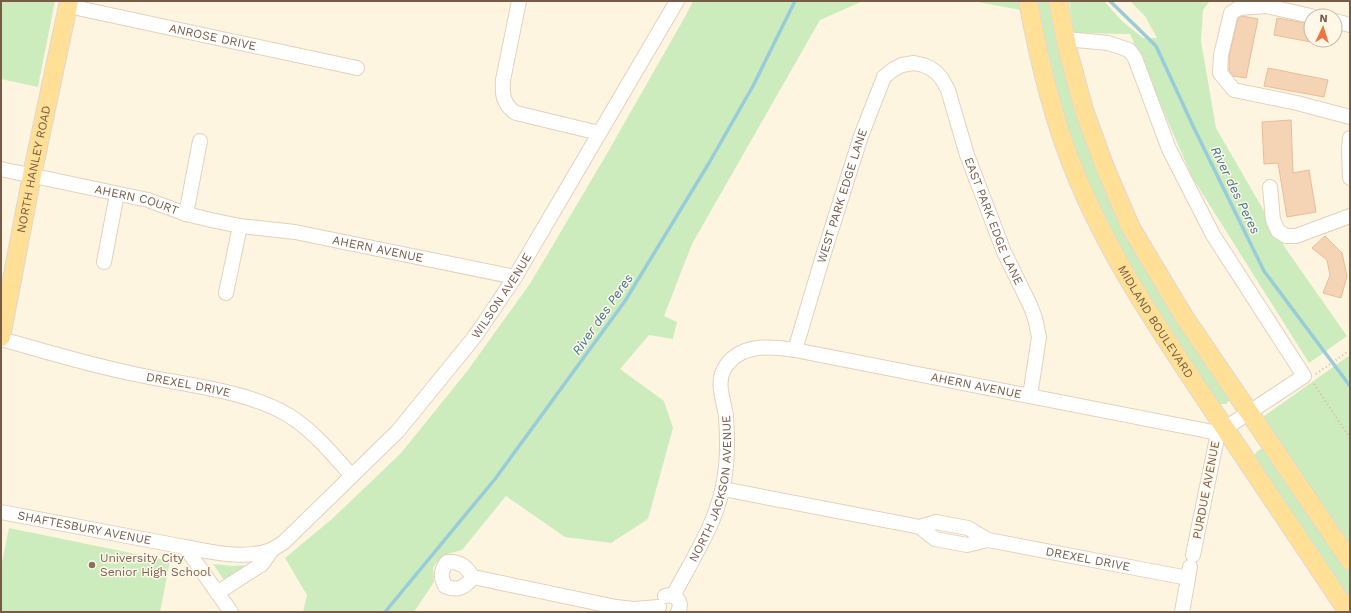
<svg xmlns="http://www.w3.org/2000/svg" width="1351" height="613" font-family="'Work Sans',sans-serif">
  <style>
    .green { fill: #cdecbe }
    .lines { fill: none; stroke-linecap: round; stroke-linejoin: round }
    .stream { stroke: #99ccdb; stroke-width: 3.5 }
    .building { fill: #f5d4b6; stroke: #e9bc95 }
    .minor-casing { stroke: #e3d1bc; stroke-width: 16 }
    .major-casing { stroke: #ded8d3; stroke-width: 20 }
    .path { stroke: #dab799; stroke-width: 2; stroke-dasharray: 1 3; stroke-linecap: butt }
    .minor { stroke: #fff; stroke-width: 14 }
    .major { stroke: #ffe096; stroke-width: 18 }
    .education-dot { fill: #8d6e63; stroke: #fff8e8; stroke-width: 1.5 }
    .labels { text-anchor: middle; stroke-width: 3; stroke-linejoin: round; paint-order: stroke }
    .street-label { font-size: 12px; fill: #775b46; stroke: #fff8e8 }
    .education-label { font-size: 12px; fill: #785e54; stroke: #fff8e8; text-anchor: start }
    .water-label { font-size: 13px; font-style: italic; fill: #3e798c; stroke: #fff8e8 }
  </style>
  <rect width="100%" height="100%" fill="#fef5e1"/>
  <!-- green -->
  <path class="green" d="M1,1h54l-17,86 -37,-8z
    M693,1h170l-43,19 -128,224 -28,72 13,6 -4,17 -24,-4 -29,34 44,32 9,27 -25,91 -37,24 -46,-6 -59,-41 -44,54 -18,5 -11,12 1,15 -20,30h-111l4,-17 -22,-37 47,-39 69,-66 67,-83 63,-88 74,-125 81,-142z
    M972,1h48l1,9z
    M1037,1h14l31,119 148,280 -4,4h-8l-81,-124 -46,-89 -14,-37 -20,-60 -16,-64z
    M1069,1h35l18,20 21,17h14l-12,-22 -15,-15h80l-7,9 -2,31 15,87 70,121 61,87 -38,27 -117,-186 -62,-143 -56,-1z
    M1350,355v193l-87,-131z
    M1266,448l4,3 80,120v29l-96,-143c2,-6 5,-8 12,-9z
    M9,528l161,33 -10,51h-159v-45z
    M213,564l20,2 13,-1 -22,15z"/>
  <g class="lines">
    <!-- stream -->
    <path class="stream" d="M1110,1l46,45 37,80 71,145 86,115
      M385,612l110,-133 130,-178 84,-138 44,-77 42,-85"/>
  </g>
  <!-- building -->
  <path class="building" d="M1242,16l16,3 -12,59 -13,-2 -4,-6v-14l9,-38z
    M1277,18l34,6v18l-37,-7z
    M1268,68l60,12 -4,17 -60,-11z
    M1291,120l2,53 16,-3 7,42 -29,5 -9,-54 -14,1 -2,-42z
    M1325,236l17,17 5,23 -6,22 -18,-5 7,-18 -3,-15 -15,-12z"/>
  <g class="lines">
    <!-- minor casing -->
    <g class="minor-casing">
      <g id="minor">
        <path d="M519,1l-16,79c-1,14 0,25 13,33l83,20"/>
        <path id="s1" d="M68,6l289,62"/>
        <path d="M1311,16l-45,-10 -27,2 -8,5 -10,42 -1,18 14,17 63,13 53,14"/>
        <path d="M1335,21l15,4"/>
        <path d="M1065,39l43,4 21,7 6,8 34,91 44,86 91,141 -86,57 -25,122"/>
        <path d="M1350,138l-1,11 1,29"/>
        <path id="s2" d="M1,169l147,31 38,14 25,6 29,6 55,6 220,45"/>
        <path d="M1270,187l3,33 5,11 8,5h10l54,-20"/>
        <path d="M186,214l14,-73"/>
        <path d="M104,262l13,-68"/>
        <path d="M226,293l14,-67"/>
        <path id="s3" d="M1,339c46,13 92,27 138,36 46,10 110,16 149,40 26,16 44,39 64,61"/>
        <path id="s4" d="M795,350l28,-94 38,-120 23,-59 10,-8 8,-4 12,-2 9,2 7,3 7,5 5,6 6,11 19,65 18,47 19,50 26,53 5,13 4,19 -9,59"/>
        <path id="s5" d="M723,489l197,38 16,-5 32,6 20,12 200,38"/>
        <path id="s6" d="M1,512l184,35 46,65"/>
        <path d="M920,527l15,12 32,6 21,-5"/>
        <path id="s7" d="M185,547c28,5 58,13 86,3 4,-2 9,-5 13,-8l114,-111 78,-96 39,-58 162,-276"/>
        <path d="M473,577c-7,10 -16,15 -28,9 -5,-10 -4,-15 2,-24 14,-1 19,5 26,15l143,30 18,2 25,-2"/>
        <path d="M217,593l45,-29 10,-14"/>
        <path d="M665,596c11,-3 18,6 13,16"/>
        <path id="s8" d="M673,596c22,-42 50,-82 53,-131 2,-16 1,-33 0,-49 -2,-15 -10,-32 -2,-47 15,-26 47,-23 71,-19l423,83"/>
        <path d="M1182,612l8,-45"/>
      </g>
    </g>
    <!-- major casing -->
    <g class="major-casing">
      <g id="major">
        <path id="s9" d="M1028,1c10,54 22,107 42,159 33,87 85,163 136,240 47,71 95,141 142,212"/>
        <path d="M1058,1l10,50 16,59 20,55 27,63 52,87 167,246"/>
        <path id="s10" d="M1,337l31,-162 37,-174"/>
      </g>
    </g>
    <!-- path -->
    <path class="path" d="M1316,374l30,-21 4,-1
      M1314,384l36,54"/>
    <!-- minor -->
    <use href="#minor" class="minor"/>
    <!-- major -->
    <use href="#major" class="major"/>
  </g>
  <!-- markers -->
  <circle class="education-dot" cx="92" cy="565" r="4"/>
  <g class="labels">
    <!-- street labels -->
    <g class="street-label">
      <text dy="4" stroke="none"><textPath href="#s1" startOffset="148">ANROSE DRIVE</textPath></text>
      <text dy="4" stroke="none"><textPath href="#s10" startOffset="171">NORTH HANLEY ROAD</textPath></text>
      <text dy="4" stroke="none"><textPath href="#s4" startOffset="161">WEST PARK EDGE LANE</textPath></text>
      <text dy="4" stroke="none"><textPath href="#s2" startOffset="139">AHERN COURT</textPath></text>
      <text dy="4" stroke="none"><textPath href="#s4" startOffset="506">EAST PARK EDGE LANE</textPath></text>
      <text dy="4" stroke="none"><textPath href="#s2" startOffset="386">AHERN AVENUE</textPath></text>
      <text dy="4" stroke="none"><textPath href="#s7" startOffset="432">WILSON AVENUE</textPath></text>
      <text dy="4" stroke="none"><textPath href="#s9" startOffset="348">MIDLAND BOULEVARD</textPath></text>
      <text dy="4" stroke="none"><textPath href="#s3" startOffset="193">DREXEL DRIVE</textPath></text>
      <text dy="4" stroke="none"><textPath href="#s8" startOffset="503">AHERN AVENUE</textPath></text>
      <text dy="4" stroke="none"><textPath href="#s8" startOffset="116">NORTH JACKSON AVENUE</textPath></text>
      <text transform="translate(1206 490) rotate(-79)" y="4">PURDUE AVENUE</text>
      <text dy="4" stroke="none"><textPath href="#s6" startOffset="85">SHAFTESBURY AVENUE</textPath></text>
      <text dy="4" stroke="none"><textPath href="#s5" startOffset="375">DREXEL DRIVE</textPath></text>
    </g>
    <!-- education labels -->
    <g class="education-label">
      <text x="100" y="562">University City<tspan x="100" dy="14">Senior High School</tspan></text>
    </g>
    <!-- water labels -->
    <g class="water-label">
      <text transform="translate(1236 190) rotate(64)" y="5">River des Peres</text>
      <text transform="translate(602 314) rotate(-55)" y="5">River des Peres</text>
    </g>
  </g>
  <!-- border -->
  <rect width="1351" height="613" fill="none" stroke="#775b46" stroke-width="4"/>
  <!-- north arrow -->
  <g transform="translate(1323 28) rotate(4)"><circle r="19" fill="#fff8e8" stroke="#c9b9a7"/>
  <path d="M0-3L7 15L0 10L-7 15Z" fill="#f1723c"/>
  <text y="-6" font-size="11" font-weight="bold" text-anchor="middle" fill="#775b46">N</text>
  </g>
</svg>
